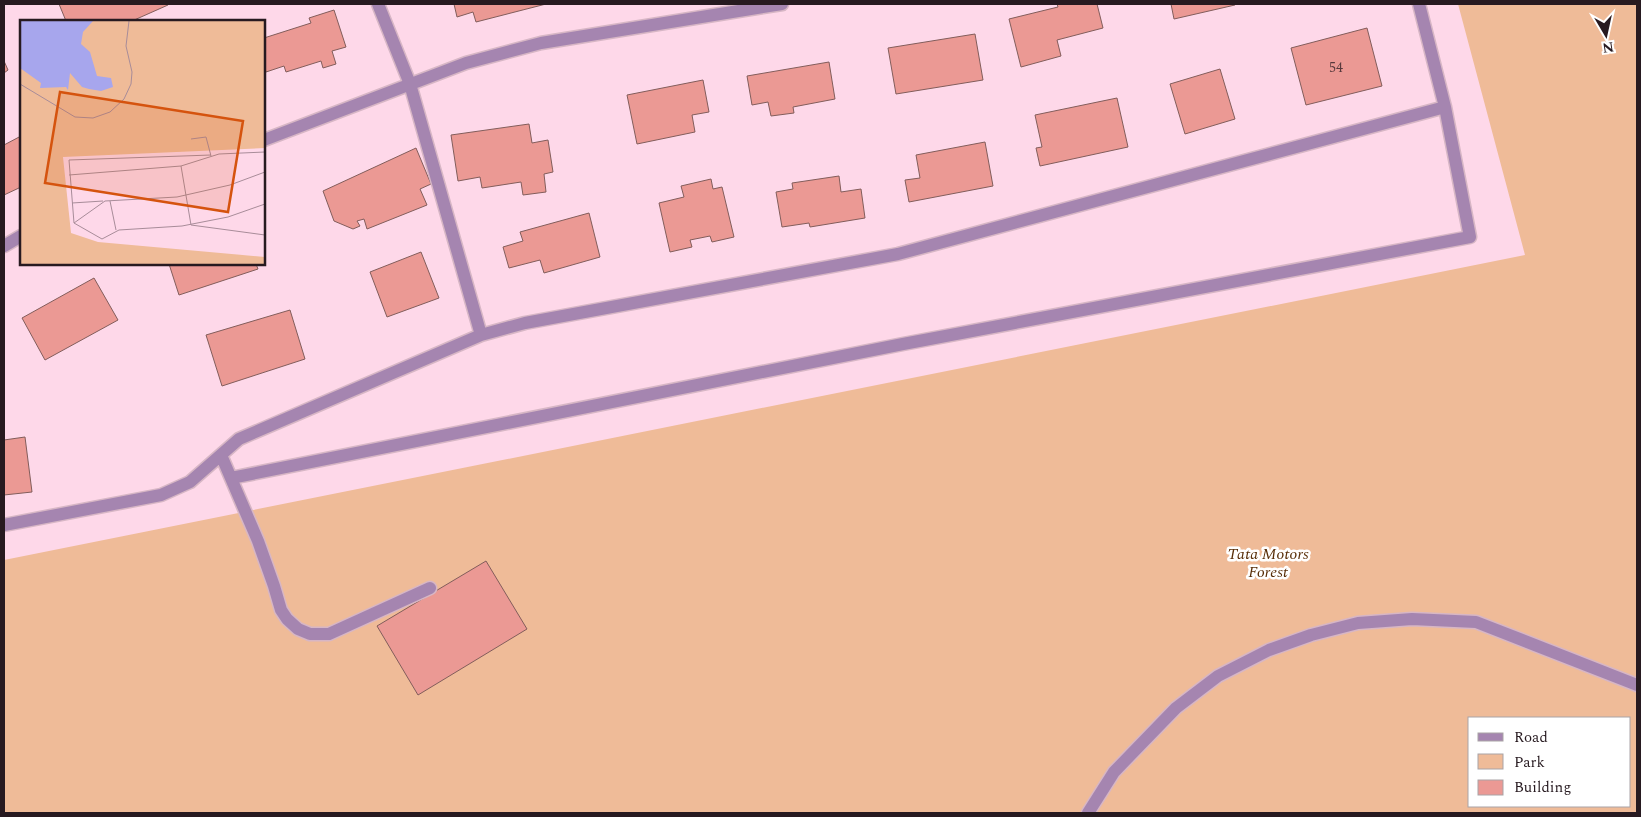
<svg xmlns="http://www.w3.org/2000/svg" width="1641" height="817" font-family="Spectral,serif">
  <style>
    .green { fill: #efbb98; fill-rule: evenodd }
    .building { fill: #eb9994; stroke: #825d5b }
    .lines { fill: none; stroke-linecap: round; stroke-linejoin: round }
    .service-casing { stroke: #d7b6c5; stroke-width: 15 }
    .minor-casing { stroke: #d7b6c5; stroke-width: 15 }
    .service { stroke: #a585b0; stroke-width: 12 }
    .minor { stroke: #a585b0; stroke-width: 12 }
    .labels { text-anchor: middle; stroke-width: 5; stroke-linejoin: round; paint-order: stroke }
    .number-label { font-size: 14px; fill: #583a3d }
    .park-label { font-size: 16px; font-style: italic; fill: #582e08; stroke: #fff }
    .inset-road { fill: none; stroke: #a88c99; stroke-width: 1 }
    .view { fill: #d5530e; fill-opacity: 0.15; stroke: #d5530e; stroke-width: 2.5 }
    .inset-edge { fill: none; stroke: #271a20; stroke-width: 2.5 }
  </style>
  <rect width="100%" height="100%" fill="#fed8e9"/>
  <!-- green -->
  <path class="green" d="M1458,4h179v809h-1633v-253l1521,-305zM1470,718h160v88h-160z"/>
  <!-- building -->
  <path class="building" d="M59,4h109v1l-36,16h-66z
    M454,4h92l-70,18 -3,-10 -16,5z
    M1057,4h40l6,24 -46,12 4,16 -40,11 -12,-48 49,-12z
    M1171,4h64v1l-61,14z
    M334,10l12,37 -14,4 4,13 -13,4 -2,-7 -35,11 -2,-6 -18,6 -2,-7v-27l47,-15 -2,-5z
    M1367,28l15,58 -76,19 -15,-57z
    M975,34l8,46 -87,14 -8,-46z
    M4,61l4,9 -4,3z
    M829,62l6,37 -42,8 1,6 -23,3 -3,-14 -16,3 -5,-29z
    M1220,69l15,50 -50,15 -15,-50z
    M703,80l6,32 -17,3 3,17 -58,12 -10,-49z
    M1117,98l11,49 -88,19 -4,-18 6,-1 -7,-32z
    M529,124l3,19 16,-3 5,32 -9,2 2,18 -23,3 -2,-13 -39,6 -2,-11 -22,4 -7,-46z
    M21,136v51l-17,8v-50z
    M985,142l8,44 -84,16 -4,-22 15,-2 -4,-23z
    M416,148l15,36 -11,5 7,16 -60,24 -3,-10 -7,2 3,5 -7,3 -19,-8 -11,-30z
    M839,176l2,16 20,-3 4,29 -55,9 -1,-4 -27,4 -6,-35 17,-3 -1,-6z
    M711,179l2,10 9,-2 12,50 -22,5 -2,-6 -20,4 2,7 -22,5 -11,-49 25,-6 -3,-11z
    M589,213l11,44 -56,16 -4,-13 -31,8 -6,-21 20,-6 -3,-9z
    M421,252l18,46 -52,19 -17,-45z
    M169,264h87l2,5 -79,26z
    M94,278l24,42 -73,40 -23,-42z
    M290,310l15,49 -83,27 -16,-51z
    M25,437l7,55 -28,3v-55z
    M486,561l41,68 -109,66 -41,-69z"/>
  <g class="lines">
    <!-- service casing -->
    <g class="service-casing">
      <path id="service" d="M1088,813l26,-41 62,-64 42,-32 51,-26 42,-15 47,-12 54,-4 64,3 161,63"/>
    </g>
    <!-- minor casing -->
    <g class="minor-casing">
      <path id="minor" d="M378,4l32,80 71,251
        M264,140l202,-77 75,-20 241,-39
        M4,246l17,-10
        M221,455l37,86 16,45 7,24 6,9 11,10 12,5h19l101,-46
        M231,478l672,-134 567,-107 -25,-130 -26,-103
        M4,525l157,-30 29,-13 49,-43 242,-104 44,-12 373,-69 547,-147"/>
    </g>
    <!-- service -->
    <use href="#service" class="service"/>
    <!-- minor -->
    <use href="#minor" class="minor"/>
  </g>
  <g class="labels">
    <!-- number labels -->
    <g class="number-label">
      <text x="1336" y="72">54</text>
    </g>
    <!-- park labels -->
    <g class="park-label">
      <text x="1268" y="559">Tata Motors<tspan x="1268" dy="18">Forest</tspan></text>
    </g>
  </g>
  <!-- overview -->
  <g transform="translate(20 20)">
    <rect width="245" height="245" fill="#fed8e9"/>
    <path d="M0,1h245v127l-202,9 8,76 27,9 167,15v7h-245z" fill="#efbb98"/>
    <path d="M0,1h73l-10,11 -2,12 9,8 7,24 14,2 2,9 -12,4 -12,-2 -7,-2 -12,-14 -2,17 -2,-3 -26,1 1,-5 -21,-15z" fill="#a7a6ed"/>
    <path class="inset-road" d="M0,64l55,33 18,1 17,-6 14,-13 7,-15 1,-12 -6,-26 3,-25M171,119l15,-2 5,19M191,135l-142,5 5,63 28,16 17,-9 63,-4 46,-9 37,-13M161,146l10,59 74,10M49,155l112,-9 38,-12 46,-2M90,181l6,29M52,183l31,-2M54,203l31,-22 72,-4 53,-12 35,-13"/>
    <path class="view" d="M40,72l183,29 -15,91 -183,-29z"/>
    <rect width="245" height="245" class="inset-edge"/>
  </g>
  <!-- border -->
  <rect width="1641" height="817" fill="none" stroke="#271a20" stroke-width="10"/>
  <!-- legend -->
  <rect x="1468" y="717" width="162" height="90" fill="#ffffff" stroke="#a9a3a6"/>
  <rect x="1478" y="733" width="25" height="8" fill="#a585b0" stroke="#a9a3a6"/>
  <text x="1514" y="742" font-size="15" fill="#271a20">Road</text>
  <rect x="1478" y="754" width="25" height="15" fill="#efbb98" stroke="#a9a3a6"/>
  <text x="1514" y="767" font-size="15" fill="#271a20">Park</text>
  <rect x="1478" y="780" width="25" height="15" fill="#eb9994" stroke="#a9a3a6"/>
  <text x="1514" y="792" font-size="15" fill="#271a20">Building</text>
  <!-- north arrow -->
  <g transform="translate(1606 35) rotate(171)" stroke="#ffffff" stroke-width="4" paint-order="stroke">
  <path d="M0-4L9 19L0 12L-9 19Z" fill="#271a20"/>
  <text y="-8" font-size="14" font-weight="bold" text-anchor="middle" fill="#271a20">N</text>
  </g>
</svg>
